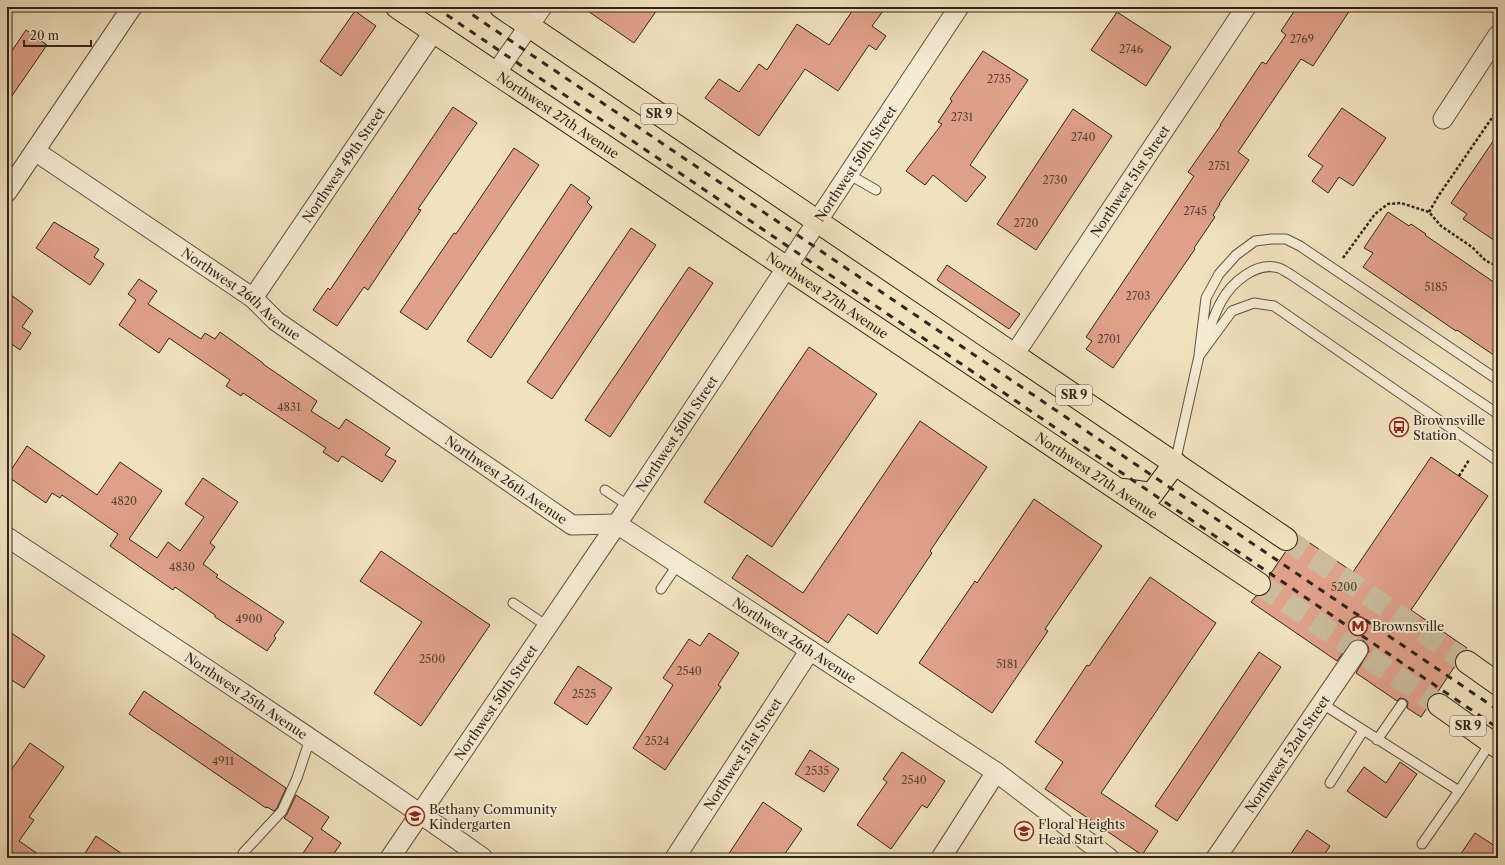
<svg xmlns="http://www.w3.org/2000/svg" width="1505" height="865" font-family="'Libre Caslon Text',serif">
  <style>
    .building { fill: #e0a18a; stroke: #302519 }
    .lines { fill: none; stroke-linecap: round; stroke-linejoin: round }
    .primary-tunnel { stroke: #cabc9d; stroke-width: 22; stroke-dasharray: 22 11; stroke-linecap: butt }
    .lane-casing { stroke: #605442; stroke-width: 11 }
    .street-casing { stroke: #605442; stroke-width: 21 }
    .primary-casing { stroke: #302519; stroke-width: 24 }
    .path { stroke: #302519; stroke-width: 2.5; stroke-dasharray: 3 2; stroke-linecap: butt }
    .lane { stroke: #f6ecd5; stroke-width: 9 }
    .street { stroke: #f6ecd5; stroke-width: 19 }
    .primary { stroke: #f1e2be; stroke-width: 22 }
    .rail { stroke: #302519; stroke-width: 3; stroke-dasharray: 7 7; stroke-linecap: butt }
    .labels { text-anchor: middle; stroke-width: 3.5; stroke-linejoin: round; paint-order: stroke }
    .number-label { font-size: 11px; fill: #5c4435 }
    .shield { fill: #f6ecd5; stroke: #6b6151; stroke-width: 1 }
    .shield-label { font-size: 12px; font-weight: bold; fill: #302519 }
    .street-label { font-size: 13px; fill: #302519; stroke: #f6ecd5 }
    .poi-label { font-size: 13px; fill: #302519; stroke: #f6ecd5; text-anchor: start }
  </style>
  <rect width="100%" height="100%" fill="#f1e2be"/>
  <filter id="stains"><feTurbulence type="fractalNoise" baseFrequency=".005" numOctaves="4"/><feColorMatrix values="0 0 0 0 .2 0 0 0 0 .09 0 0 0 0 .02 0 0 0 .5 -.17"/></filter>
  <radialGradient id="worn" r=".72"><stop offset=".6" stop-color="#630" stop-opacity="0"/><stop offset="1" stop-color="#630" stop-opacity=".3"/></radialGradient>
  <!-- building -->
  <path class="building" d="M582,7h77l-25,36z
    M855,7h31l-14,19 14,10 -10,14 -7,-5 -31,46 -33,-22 -46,67 -54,-38 14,-19 20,13 20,-28 8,6 30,-46 32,21z
    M1297,7h55l-39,59 -12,-7 -63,93 11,8 -30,44h1l-7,11 2,2 -21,31 1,1 -82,119 -27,-19 6,-8 -6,-4 108,-161 -6,-4 33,-47h-1l42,-63 4,2 20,-29 -5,-4z
    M355,11l21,15 -35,50 -21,-15z
    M1117,12l54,35 -25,39 -55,-36z
    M26,30l21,15 -40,58v-45z
    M983,51l45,29 -58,85 16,12 -20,25 -33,-27 -8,10 -19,-14 36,-47 -4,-2 14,-21 -2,-2z
    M453,107l24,16 -59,86 3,1 -53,80 -4,-3 -27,39 -24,-16 15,-22 2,2z
    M1342,108l44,30 -33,48 -14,-9 -11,16 -16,-12 11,-15 -15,-10z
    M1073,109l39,27 -76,114 -39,-26z
    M1498,134v109l-35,-24 4,-5 -16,-11z
    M514,148l25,17 -112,165 -27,-18 54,-79 2,1z
    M571,184l19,14 -3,4 5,5 -101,151 -24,-17z
    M1388,212l21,14 2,-2 15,10 -1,1 73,50v73l-41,-28 -1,1 -93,-64 10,-14 -9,-5z
    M54,222l45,27 -5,8 10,7 -14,21 -54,-37z
    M631,228l25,17 -104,154 -25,-17z
    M947,265l73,49 -11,15 -72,-49z
    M689,267l24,16 -103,154 -25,-17z
    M139,279l18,12 -9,13 53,35 4,-6 10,6 5,-7 43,31v1l54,37 -6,10 28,18 7,-10 44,29 -5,7 11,6 -14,21 -40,-26 -4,6 -15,-10 3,-4 -83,-55 -2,3 -15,-10 4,-6 -61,-42 -10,15 -40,-28 17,-25 -8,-6z
    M7,292l26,19 -11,16 9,6 -11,17 -10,-7 -3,5z
    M809,347l68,47 -105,153 -68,-45z
    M920,421l67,46 -57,84 2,2 -55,81 -29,-20 -20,29 -96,-65 15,-23 56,38z
    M27,446l70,49 23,-33 42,29 -33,48 28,19 11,-16 12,9 24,-34 -19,-13 18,-26 35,24 -28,41 5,4 -12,17 15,11 -2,2 68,45 -10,14 2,2 -9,13 -52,-34v-2l-40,-28 -2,3 -63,-44 8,-12 -56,-39 -2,3 -8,-5 -6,10 -39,-27z
    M1431,457l57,39 -77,114 56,38 -10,7 -2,5v6l-18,27 -4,1 -4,4 -2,5v5l-6,9 -14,-9 1,-6 -3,-3 -5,-1 -3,3 -41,-28 13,-22 -1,-5 -4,-5 -6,-2 -5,1 -4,4 -12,17 -86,-59 5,-6 8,-1 5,-4 2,-7 -2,-8 17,-25 5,-1 5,-4 2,-6v-5l55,37z
    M1034,499l68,47 -57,83 3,2 -56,82 -73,-50 56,-82 2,2z
    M381,551l109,74 -69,101 -47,-33 48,-71 -62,-41z
    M1150,577l66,46 -115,170 57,38 -16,24 -97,-66 18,-27 -28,-20 52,-77 2,1z
    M7,630l38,26 -21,32 -17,-11z
    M709,633l30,20 -21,32 3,2 -56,83 -32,-22 40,-63 -10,-7 26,-39 11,7z
    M1259,652l22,15 -104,154 -22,-15z
    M578,666l34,22 -25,37 -33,-22z
    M144,691l142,97 -9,20 -3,3 -7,-4 -1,1 -137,-94z
    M30,743l34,24 -35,50 5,3 -15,21 25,17h-37v-82z
    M810,750l29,19 -15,23 -29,-18z
    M902,752l43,29 -18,27 -5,-3 -31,44 -34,-24 30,-43 -4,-3z
    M1400,762l17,12 -31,44 -39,-27 17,-24 22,16z
    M296,795l33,22 -8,12 20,14 -10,15h-31l13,-20 -29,-20 3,-4z
    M763,802l39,27 -20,29h-56z
    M1307,830l23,16 -8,12h-34z
    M1475,833l23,15v10h-40z
    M96,836l32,22h-46z"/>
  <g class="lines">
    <!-- primary-tunnel -->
    <path class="primary-tunnel" d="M1286,539l181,123
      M1259,584l180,121"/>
    <!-- lane casing -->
    <g class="lane-casing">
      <path id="lane" d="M848,174l28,16
        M1205,342c5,-13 9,-28 16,-40 10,-19 35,-41 58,-34 3,1 7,4 11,6l208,140
        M1199,355l7,-57 13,-24 17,-19 19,-14 17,-2h14l14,7 198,134
        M1175,463l24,-107 33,-45 22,-8 20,3 224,155
        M605,490l24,16
        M661,589l17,-25
        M513,603l34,23
        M1321,703l138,88 32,-49
        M1377,740l25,-36
        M1330,783l33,-52
        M1422,844l37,-53
        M243,853l39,-42 15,-33 13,-39"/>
    </g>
    <!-- street casing -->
    <g class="street-casing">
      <g id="street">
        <path d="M496,73l46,-66"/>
        <path d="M1443,119l55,-84"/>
        <path id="s1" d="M35,151l218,147 23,23 296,204 45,-1 379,248 113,86"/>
        <path d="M7,192l125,-185"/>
        <path id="s2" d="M253,298l181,-267"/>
        <path id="s3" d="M1014,355l232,-348"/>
        <path id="s4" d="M7,537c160,106 320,210 476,321"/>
        <path id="s5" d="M390,858l227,-334 342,-517"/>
        <path id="s6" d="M675,858l135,-208"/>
        <path d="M941,858l55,-86"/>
        <path id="s7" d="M1216,858l142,-208"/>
      </g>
    </g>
    <!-- primary casing -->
    <g class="primary-casing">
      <g id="primary">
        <path id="s8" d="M397,7l862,577"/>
        <path d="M501,7l785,532"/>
        <path d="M1123,490l29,4 23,-31"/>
        <path d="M1467,662l31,22"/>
        <path d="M1439,705l59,42"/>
      </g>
    </g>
    <!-- path -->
    <path class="path" d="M1429,212l10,-17 59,-86
      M1343,258l32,-44 13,-10 13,-1 28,9 12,14 31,21 14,14 12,5
      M1459,476l10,-16"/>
    <!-- lane -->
    <use href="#lane" class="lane"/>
    <!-- street -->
    <use href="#street" class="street"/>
    <!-- primary -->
    <use href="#primary" class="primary"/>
    <!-- rail -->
    <path class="rail" d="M435,7l1063,721
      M461,7l1037,703"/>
  </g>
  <!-- icons -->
  <defs>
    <g id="bus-ring" transform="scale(1)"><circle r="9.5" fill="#f6ecd5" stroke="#8f2418" stroke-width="1.5"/><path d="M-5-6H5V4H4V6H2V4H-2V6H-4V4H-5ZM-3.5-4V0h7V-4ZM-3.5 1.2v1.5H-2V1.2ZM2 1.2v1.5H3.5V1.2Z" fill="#8f2418"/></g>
    <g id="metro-ring" transform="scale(1)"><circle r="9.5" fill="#f6ecd5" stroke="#8f2418" stroke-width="1.5"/><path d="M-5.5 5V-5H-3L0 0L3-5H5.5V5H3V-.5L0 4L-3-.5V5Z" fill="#8f2418"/></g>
    <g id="school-ring" transform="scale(1)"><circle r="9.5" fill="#f6ecd5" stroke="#8f2418" stroke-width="1.5"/><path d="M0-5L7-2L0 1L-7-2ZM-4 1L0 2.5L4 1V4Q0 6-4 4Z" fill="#8f2418"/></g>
  </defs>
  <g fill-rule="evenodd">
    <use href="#bus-ring" x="1399" y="427"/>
    <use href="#metro-ring" x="1358" y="626"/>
    <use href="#school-ring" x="415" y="816"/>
    <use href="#school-ring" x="1024" y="831"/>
  </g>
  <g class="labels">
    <!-- number labels -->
    <g class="number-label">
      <text x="1302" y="43">2769</text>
      <text x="1131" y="53">2746</text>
      <text x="999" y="83">2735</text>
      <text x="962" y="121">2731</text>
      <text x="1083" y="141">2740</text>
      <text x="1219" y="170">2751</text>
      <text x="1055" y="184">2730</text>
      <text x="1195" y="215">2745</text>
      <text x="1026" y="227">2720</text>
      <text x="1436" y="291">5185</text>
      <text x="1138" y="300">2703</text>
      <text x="1109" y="343">2701</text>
      <text x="289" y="411">4831</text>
      <text x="124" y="505">4820</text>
      <text x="182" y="571">4830</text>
      <text x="1344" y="591">5200</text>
      <text x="249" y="623">4900</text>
      <text x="432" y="663">2500</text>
      <text x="1007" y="668">5181</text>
      <text x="689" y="675">2540</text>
      <text x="584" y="698">2525</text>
      <text x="657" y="745">2524</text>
      <text x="223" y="765">4911</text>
      <text x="817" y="775">2535</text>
      <text x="914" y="784">2540</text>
    </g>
    <!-- shield labels -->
    <g class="shield">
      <rect x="641" y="104" width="36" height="20" rx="3"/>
      <rect x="1056" y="385" width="36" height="20" rx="3"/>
      <rect x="1450" y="716" width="36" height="20" rx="3"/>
    </g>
    <g class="shield-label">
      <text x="659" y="118">SR 9</text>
      <text x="1074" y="399">SR 9</text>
      <text x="1468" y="730">SR 9</text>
    </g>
    <!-- street labels -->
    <g class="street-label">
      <text dy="5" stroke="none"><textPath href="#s8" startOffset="194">Northwest 27th Avenue</textPath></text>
      <text dy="5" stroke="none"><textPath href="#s5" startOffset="836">Northwest 50th Street</textPath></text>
      <text dy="5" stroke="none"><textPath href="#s2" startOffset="161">Northwest 49th Street</textPath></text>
      <text dy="5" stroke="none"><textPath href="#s3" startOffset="209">Northwest 51st Street</textPath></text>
      <text dy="5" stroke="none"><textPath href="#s1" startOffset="251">Northwest 26th Avenue</textPath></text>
      <text dy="5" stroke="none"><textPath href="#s8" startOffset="518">Northwest 27th Avenue</textPath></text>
      <text dy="5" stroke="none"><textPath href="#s5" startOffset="512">Northwest 50th Street</textPath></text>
      <text dy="5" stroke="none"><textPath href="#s8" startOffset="842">Northwest 27th Avenue</textPath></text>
      <text dy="5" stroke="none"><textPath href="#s1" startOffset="575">Northwest 26th Avenue</textPath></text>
      <text dy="5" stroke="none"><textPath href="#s1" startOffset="912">Northwest 26th Avenue</textPath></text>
      <text dy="5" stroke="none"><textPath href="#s4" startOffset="287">Northwest 25th Avenue</textPath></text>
      <text dy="5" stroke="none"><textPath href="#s5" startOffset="188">Northwest 50th Street</textPath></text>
      <text dy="5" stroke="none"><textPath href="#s6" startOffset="124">Northwest 51st Street</textPath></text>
      <text dy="5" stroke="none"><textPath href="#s7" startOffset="126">Northwest 52nd Street</textPath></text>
    </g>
    <!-- poi labels -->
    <g class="poi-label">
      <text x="1413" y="425">Brownsville<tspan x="1413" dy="15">Station</tspan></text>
      <text x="1372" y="631">Brownsville</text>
      <text x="429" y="814">Bethany Community<tspan x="429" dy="15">Kindergarten</tspan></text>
      <text x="1038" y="829">Floral Heights<tspan x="1038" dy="15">Head Start</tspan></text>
    </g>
  </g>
  <!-- margin -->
  <rect width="1505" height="865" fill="none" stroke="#f1e2be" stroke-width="24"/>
  <rect x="8" y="8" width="1489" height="849" fill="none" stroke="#302519" stroke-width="2"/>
  <rect x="12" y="12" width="1481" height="841" fill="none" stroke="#302519"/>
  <!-- scale -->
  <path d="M24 40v6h67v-6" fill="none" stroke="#302519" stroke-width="2"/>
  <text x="30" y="40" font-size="12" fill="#302519" stroke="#f6ecd5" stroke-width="3" paint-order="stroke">20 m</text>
  <rect width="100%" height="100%" filter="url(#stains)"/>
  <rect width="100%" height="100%" fill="url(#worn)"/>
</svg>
